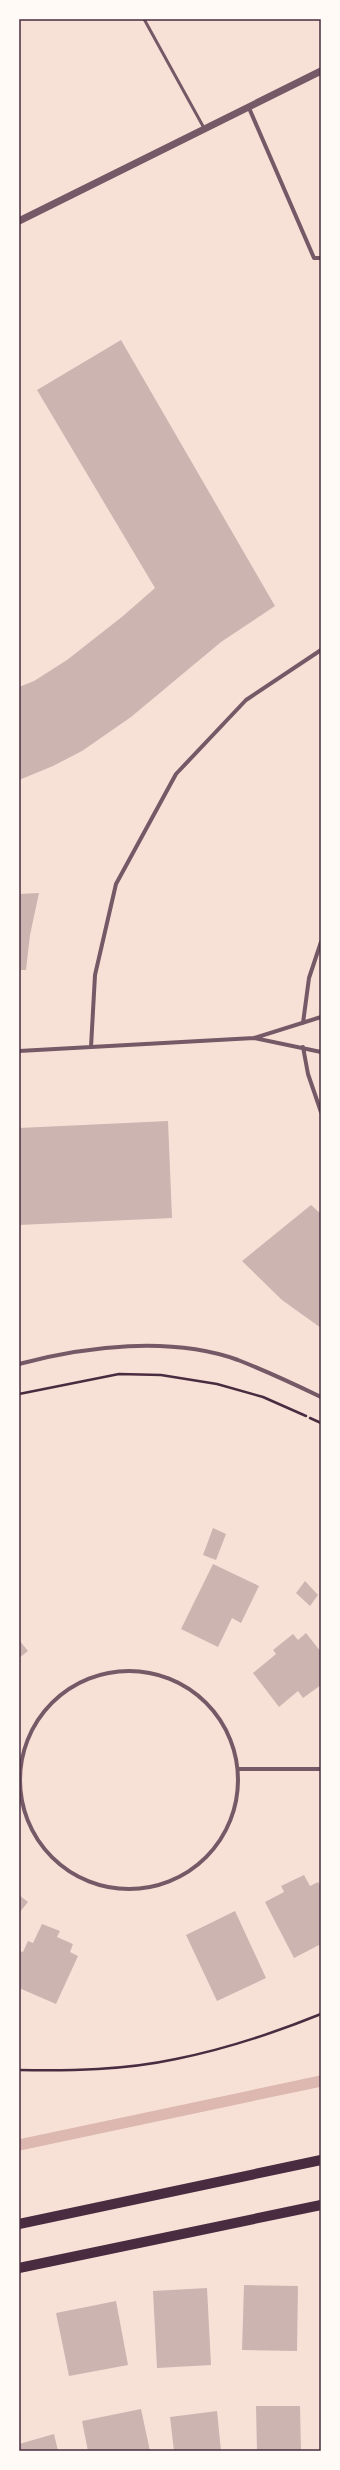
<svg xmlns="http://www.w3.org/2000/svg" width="340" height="2470" font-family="Overpass,sans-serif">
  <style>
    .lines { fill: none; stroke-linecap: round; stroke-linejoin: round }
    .stream { stroke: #dcb8b0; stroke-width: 11 }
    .building { fill: #ccb4b1 }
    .path { stroke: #4a2c40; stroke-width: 2.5 }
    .service { stroke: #755966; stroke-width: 3 }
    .minor { stroke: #755966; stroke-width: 4 }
    .tertiary { stroke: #755966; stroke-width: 7 }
    .primary { stroke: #4a2c40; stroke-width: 10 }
    .neatline { fill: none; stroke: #4a2c40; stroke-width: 1.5 }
  </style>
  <rect width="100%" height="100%" fill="#f7e1d7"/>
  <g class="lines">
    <!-- stream -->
    <path class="stream" d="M19,2145l302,-64"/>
  </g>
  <!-- building -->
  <path class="building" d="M121,340l154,266 -54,36 -90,75 -49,34 -29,15 -34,14v-93l15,-6 33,-21 56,-44 32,-28 -118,-198z
    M39,893l-9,42 -4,35h-7v-76z
    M168,1121l4,97 -153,7v-97z
    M311,1205l10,9v114l-39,-28 -40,-39z
    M213,1528l13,6 -10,26 -13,-5z
    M213,1564l46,22 -18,37 -9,-5 -14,29 -37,-18z
    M305,1581l13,14 -8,11 -14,-13z
    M306,1633l15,19v33l-18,13 -5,-7 -19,16 -26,-34 23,-19 -3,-4 20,-16 5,6z
    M19,1640l9,11 -9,7 2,3 -2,2z
    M304,1875l6,11 8,-4 3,5v57l-27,14 -29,-56 19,-10 -3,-6z
    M19,1895l9,7 -9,11z
    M235,1911l31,67 -49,23 -31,-66z
    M42,1924l18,7 -3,6 16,7 -3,8 8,4 -22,48 -37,-16v-37l4,1 5,-11 5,2z
    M244,2285l54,1 -1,65 -55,-1z
    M207,2288l4,77 -54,3 -4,-77z
    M116,2301l12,64 -59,11 -13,-63z
    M256,2406h44l1,45h-44z
    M141,2409l9,42h-62l-6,-30z
    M217,2411l4,40h-47l-4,-34z
    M54,2434l4,17h-39v-7z"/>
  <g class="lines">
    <!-- path -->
    <path class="path" d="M19,1394l100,-20 42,1 56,9 46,13 43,19
      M310,1418l11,5
      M19,2070c52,1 106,0 157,-11 50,-10 98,-26 145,-45"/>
    <!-- service -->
    <path class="service" d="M144,19l60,109"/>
    <!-- minor -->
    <path class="minor" d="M249,108l65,150h7
      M303,1023l6,-45 12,-36
      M254,1038l67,-21
      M91,1047l4,-72 21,-91 60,-110 70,-74 75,-50
      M303,1047l5,27 13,38
      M19,1051l235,-13 67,14
      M19,1364c67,-18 152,-28 219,-4 28,11 56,24 83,37
      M20 1780a109 109 0 1 1 218 0a109 109 0 1 1-218 0Z
      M238,1769h83"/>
    <!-- tertiary -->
    <path class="tertiary" d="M19,221l302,-150"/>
    <!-- primary -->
    <path class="primary" d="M19,2224l302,-64
      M19,2268l302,-63"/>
  </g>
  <!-- border -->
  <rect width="340" height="2470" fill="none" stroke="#fffaf5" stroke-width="40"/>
  <rect x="20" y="20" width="300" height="2430" class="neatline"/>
</svg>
